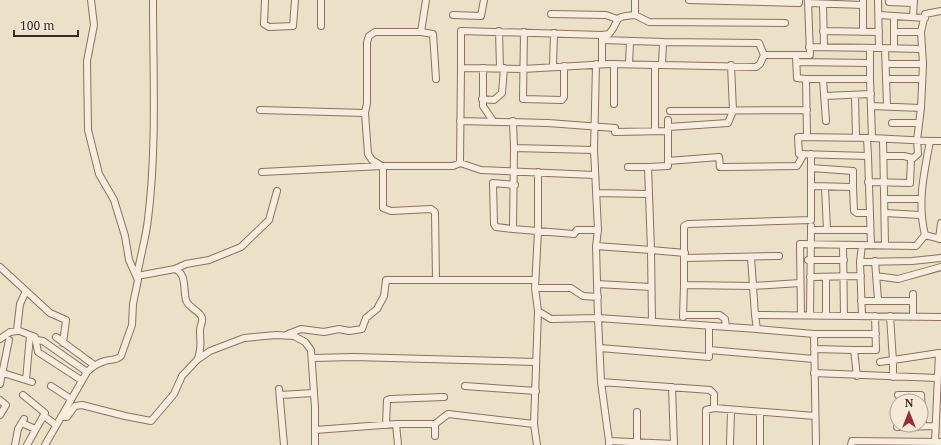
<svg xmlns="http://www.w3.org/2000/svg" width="941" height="445" font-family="'Noto Serif',serif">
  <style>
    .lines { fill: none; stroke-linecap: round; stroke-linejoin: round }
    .minor-casing { stroke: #89725e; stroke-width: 8 }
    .minor { stroke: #f8eddc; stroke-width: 6 }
  </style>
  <rect width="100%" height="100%" fill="#ede0c8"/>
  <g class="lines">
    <!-- minor casing -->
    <g class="minor-casing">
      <path id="minor" d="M265,0l-1,24 5,3 24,-1 2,-26
        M689,0l110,3v-3
        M863,0v32
        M878,0l1,48 42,1
        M889,2l24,1
        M808,3l55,2
        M823,4l1,43
        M551,14l55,1 11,4
        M453,15l28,1 3,-16
        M635,15l14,7 136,1
        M879,15l46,3
        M894,16v32
        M913,17l1,-17
        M321,26v-26
        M499,31l1,37
        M823,31l56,1
        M421,32l5,-32
        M524,32l-1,67 39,1 2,-3v-31
        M894,32h27
        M603,40l60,2
        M809,47l70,1
        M870,48v31
        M885,48l2,58
        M796,56l1,22 9,1 1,57
        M797,62l73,1
        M596,64l-2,86 4,80 -2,16 55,4 -3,-83 20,-1v-46
        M602,64v-27
        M614,64v40
        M629,64l1,-22
        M886,64h37
        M662,65l94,2 4,-3 4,-9
        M553,66l1,-33
        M461,68v-37l141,4 7,-1c13,-15 1,-17 26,-19v-15
        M483,68v38l10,15
        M806,79h64l2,59
        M823,79l3,42
        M886,79h36
        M855,95l1,42
        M824,96l47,-2
        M482,99l12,1 8,-7 2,-25
        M921,108l2,-44 -2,-32 4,-18 16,-3
        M260,110l105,3 3,41 4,6 10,6 1,4v38l8,3 40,-2 4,3 1,68
        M670,111l137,-1
        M365,113l2,-10v-61l2,-6 6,-4h46l12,2 3,45
        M460,121l88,2 67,5
        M513,121l1,27
        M892,123h27
        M668,127l60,-4 5,-12 -2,-46
        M655,131v-66h7l1,-23 96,1 5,12h46l-2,-55
        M615,132l53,-1
        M867,138l1,18
        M883,139l2,106
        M594,150l-80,-2 -1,81 61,5 3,-4h21
        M884,156h20l8,2
        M668,161l51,-4 1,10h4l73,-1 7,-12
        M628,167h20
        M811,168l42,3v16l-42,-1
        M262,172l120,-6h71l7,-3
        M538,172v59l-3,57 3,23 13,8 47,-1 -2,-72
        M594,175l-113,-5 -21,-7 1,-95 62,1 86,-5 46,1
        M868,182l42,1 1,-23 7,-6 -1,-14 4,-32 -50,-2
        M825,187l2,43
        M853,187l1,24 3,2h12
        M596,193l52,1
        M885,199h36
        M885,213l35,2
        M811,226v4h59
        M513,229l-17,-2 -2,-3 -1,-41 22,2
        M925,235c-8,-32 -1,-62 5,-94h11
        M939,239l2,-16
        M843,245l1,71
        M871,245l-3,-89 -69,-2 -1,-17 74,1 58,3
        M751,257l4,58
        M685,258l94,-2
        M808,260h36
        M875,261l3,39
        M860,262l52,-1 29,-3
        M0,267l50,46 16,7 -3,23
        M175,269l11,-5 23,-4 32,-13 28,-27 8,-29
        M137,276c3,-19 9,-38 11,-57 9,-72 5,-147 5,-219
        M137,276l38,-7c12,5 8,20 11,31 3,9 15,11 16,18 1,4 -2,8 -2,12 0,11 2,18 -2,28
        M876,276l22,3 43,-12
        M810,277l51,-1
        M826,277v38
        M800,283l-47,3 -69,-1v-59l4,-2 123,-4v-66
        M597,284l54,3
        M535,288h36l12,8 15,1
        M26,291l-6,13 -3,26 18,7 3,15 43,28
        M861,301h52
        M683,315h37l5,4 1,8
        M801,315l-1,-71 116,2 9,-11 16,4
        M810,315l1,-85
        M862,316l-2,-54 2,-17
        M890,316l3,45v16
        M913,316v-22
        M683,317l1,-32
        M652,321l-1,-71 34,3
        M757,329l-159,-11 3,64 109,8 4,4v14l101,8
        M288,334l13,-5 23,3 15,-3 10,2 13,-2 4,-11 11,-9 7,-13 2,-16h149
        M814,334h62
        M56,337l38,28
        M0,339l10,-7 8,-1
        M37,340l6,1 44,31
        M600,348l109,9v-30
        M814,349l40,1
        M709,350l105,9
        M312,358l42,-1 182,5
        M880,362l59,-9
        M3,373l29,9
        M814,373l123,5
        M857,376l-3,-26h22l-1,-34
        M26,380l4,-45
        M601,382l8,59
        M0,384l9,-44
        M51,386l20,13
        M465,386l71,5
        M672,387l2,58
        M279,389l5,56
        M23,395l22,18 -18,32
        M280,395l34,-2
        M898,395h23l2,31
        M0,400l6,5 -6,10
        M637,412v33
        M44,416l12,9
        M61,417h6l8,-11 7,-1 43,11 26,5 23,-27 8,-18 15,-16 13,-9 34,-13 32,-3 18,1 11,6 6,8 4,58v37
        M22,423l13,6
        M435,424l13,-10 86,10
        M386,425l1,-25 3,-1 54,-2
        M897,427l38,-1
        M315,430l81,-6
        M935,442l4,-89h2
        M15,445l3,-16 6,-10
        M45,445l42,-73c5,-5 10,-9 18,-11 6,-2 11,0 16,-5l11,-31 1,-21 5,-24 -9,-20 -4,-24 -11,-36 -15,-26 -11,-44 -1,-69 7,-36 -3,-25
        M398,445l-2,-21h39v12
        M537,445l-3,-21 4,-113
        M609,445v-4l65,3
        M706,445v-35l8,-2
        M730,445l1,-35
        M760,445v-33
        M816,445l-2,-111 -57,-5 -2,-14 186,2
        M851,445l1,-4 89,1"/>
    </g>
    <!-- minor -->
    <use href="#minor" class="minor"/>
  </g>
  <!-- north arrow -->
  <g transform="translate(909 413)"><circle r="19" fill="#f5ead8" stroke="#aa9e8f"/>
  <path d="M0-3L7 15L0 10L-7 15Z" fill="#962f38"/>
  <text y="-6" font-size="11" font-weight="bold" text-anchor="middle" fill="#3a2b21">N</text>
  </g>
  <!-- scale -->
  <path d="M14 30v6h64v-6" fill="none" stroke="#3a2b21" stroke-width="2"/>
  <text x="20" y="30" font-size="12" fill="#3a2b21" stroke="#f5ead8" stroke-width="3" paint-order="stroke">100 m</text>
</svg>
